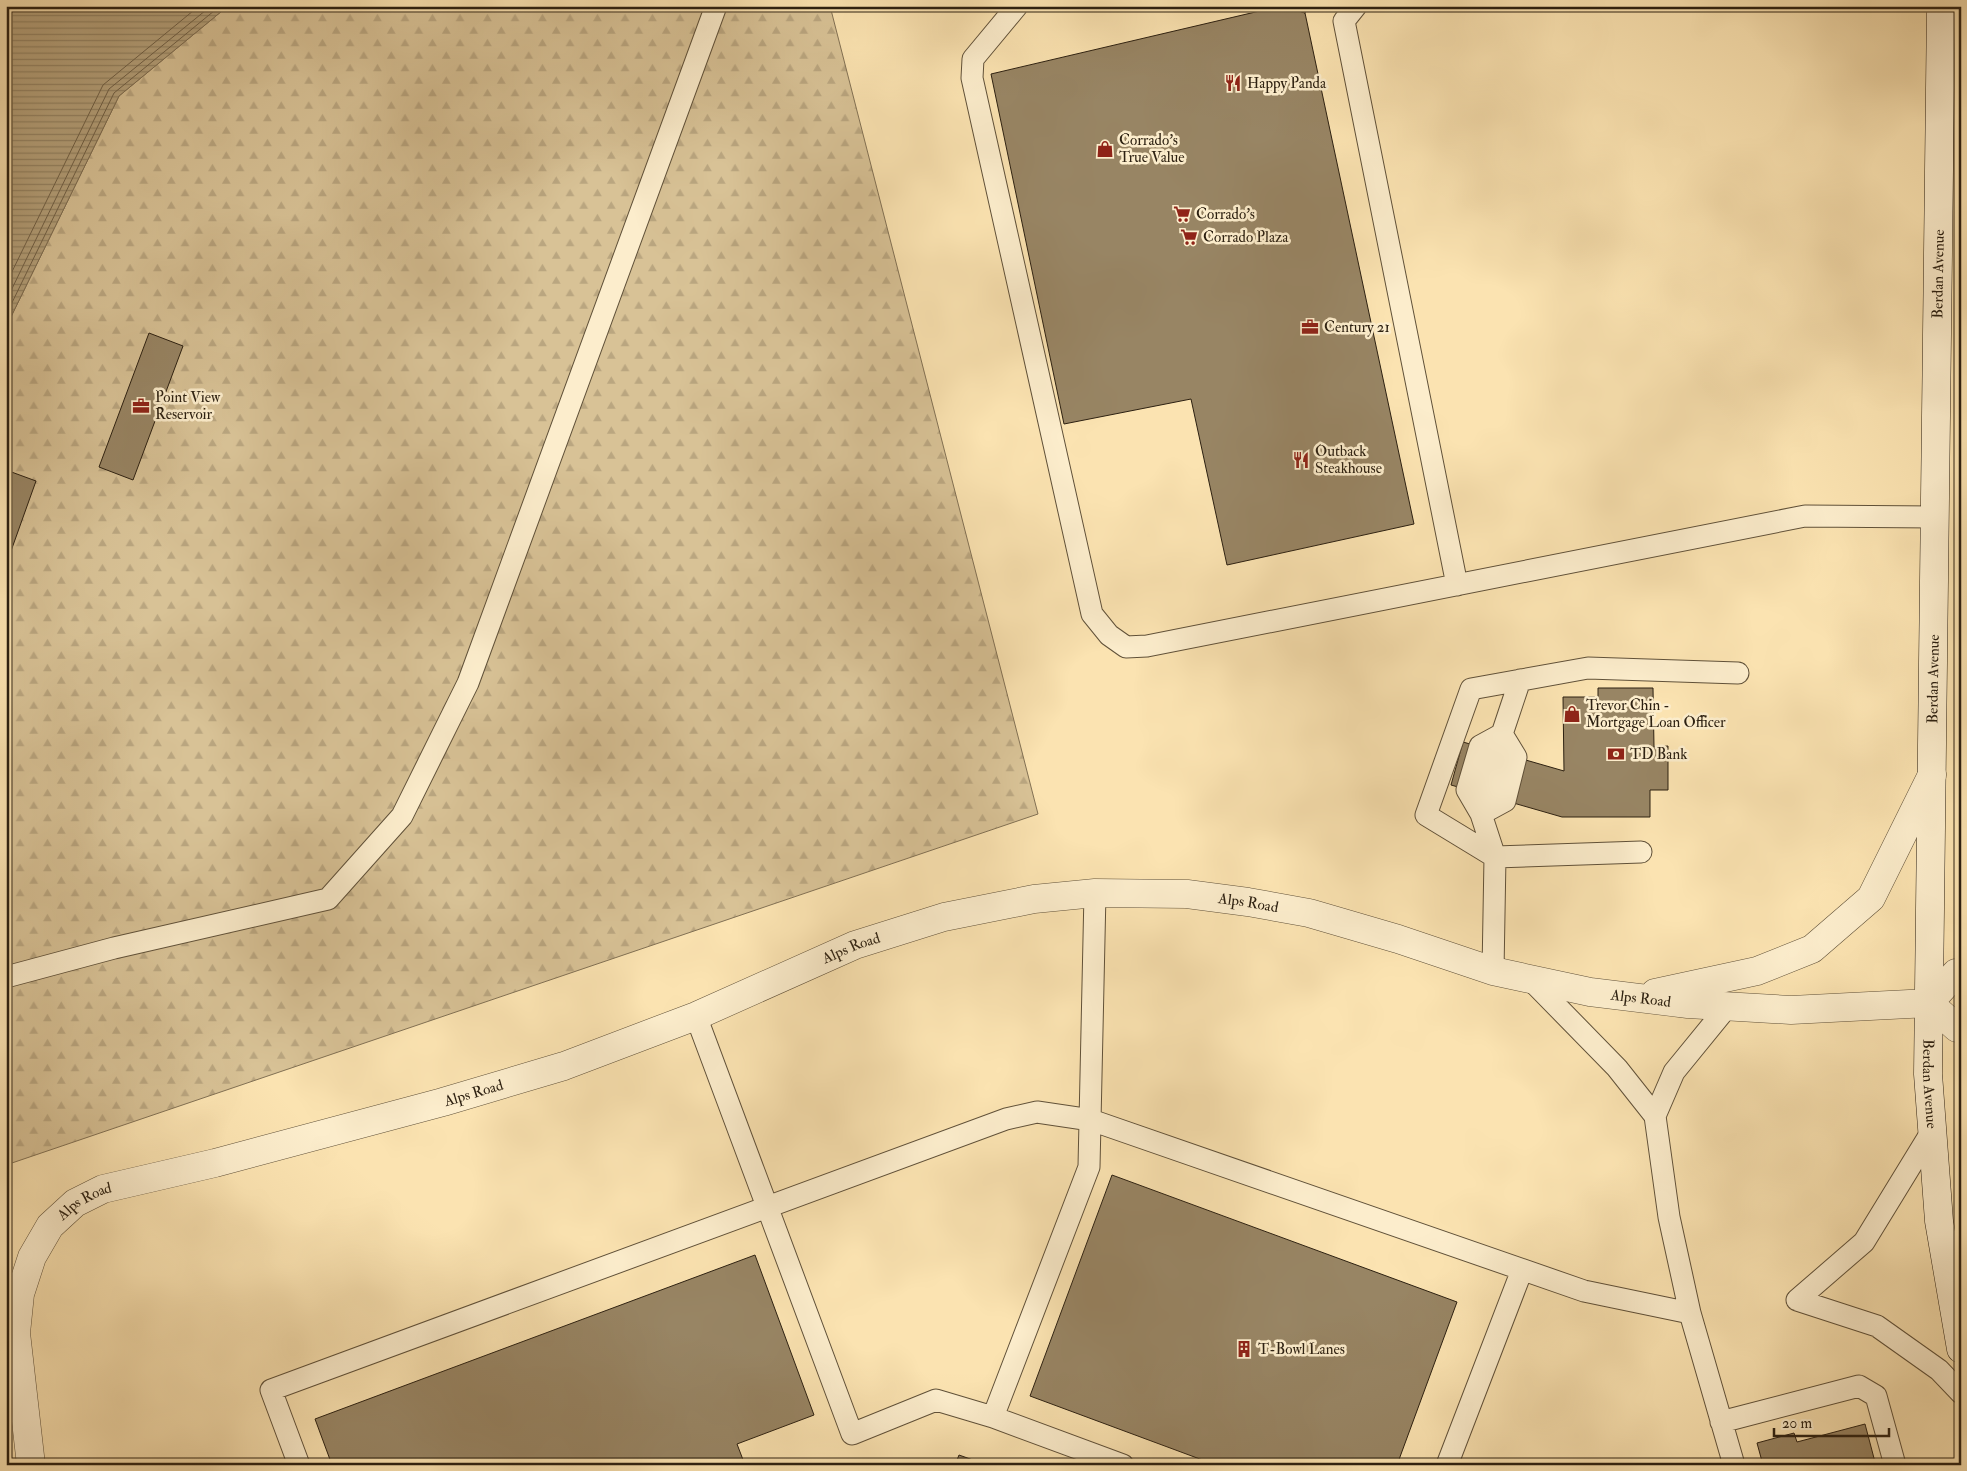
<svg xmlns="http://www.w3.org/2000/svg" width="1967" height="1471" font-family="'IM FELL Double Pica',serif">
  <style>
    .forest { fill: url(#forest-firs); stroke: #827154 }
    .water { fill: url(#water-rules); stroke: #7e6d51 }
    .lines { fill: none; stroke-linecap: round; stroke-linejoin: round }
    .shore { stroke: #706046; stroke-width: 1 }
    .building { fill: #988564; stroke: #2c2011 }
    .service-casing { stroke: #605139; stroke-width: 23 }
    .minor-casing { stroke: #605139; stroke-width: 29 }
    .tertiary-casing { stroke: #605139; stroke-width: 29 }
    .secondary-casing { stroke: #2c2011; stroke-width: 29 }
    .service { stroke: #fcedcc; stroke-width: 21 }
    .minor { stroke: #fcedcc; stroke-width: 28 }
    .tertiary { stroke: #fcedcc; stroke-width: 28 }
    .secondary { stroke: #fcedcc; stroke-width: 28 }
    .labels { text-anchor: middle; stroke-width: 5; stroke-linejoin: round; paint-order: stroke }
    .poi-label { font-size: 15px; fill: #2c2011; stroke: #fcedcc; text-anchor: start }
    .street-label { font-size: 15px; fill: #2c2011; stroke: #fcedcc }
  </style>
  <defs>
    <pattern id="forest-firs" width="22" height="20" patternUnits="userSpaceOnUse" patternTransform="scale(1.25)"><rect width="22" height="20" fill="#d8c296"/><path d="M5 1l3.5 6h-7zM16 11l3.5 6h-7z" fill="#baa680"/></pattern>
    <pattern id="water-rules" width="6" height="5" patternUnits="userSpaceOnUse" patternTransform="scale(1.25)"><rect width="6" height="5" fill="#b5a17b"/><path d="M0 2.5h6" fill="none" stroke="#938363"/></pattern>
  </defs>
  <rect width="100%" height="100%" fill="#fbe3b1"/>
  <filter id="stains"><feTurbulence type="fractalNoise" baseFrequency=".004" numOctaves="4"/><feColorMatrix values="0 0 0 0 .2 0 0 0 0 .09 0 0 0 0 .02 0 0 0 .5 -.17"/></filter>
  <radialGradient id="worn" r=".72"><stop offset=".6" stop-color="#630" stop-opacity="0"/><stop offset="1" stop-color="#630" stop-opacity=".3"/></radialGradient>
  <!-- forest -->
  <path class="forest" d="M228,6h602l208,808 -1032,351v-838l113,-231z"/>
  <!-- water -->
  <path class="water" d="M6,6h222l-109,90 -113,231z"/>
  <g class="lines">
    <!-- shore -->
    <path class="shore" d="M6,284l97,-199 96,-79
      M6,301l103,-212 102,-83
      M6,315l108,-222 106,-87"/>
  </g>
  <!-- building -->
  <path class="building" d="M1281,6l24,7 109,511 -187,41 -36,-166 -127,25 -73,-350z
    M1285,6h26l-6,7z
    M149,333l34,13 -50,134 -34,-13z
    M6,470l30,11 -30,84z
    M1598,688h55l1,59 14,-1v44h-18v27h-88l-111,-32 12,-43 101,29 -1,-74h35z
    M1112,1175l345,127 -60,163h-181l-186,-69z
    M755,1255l59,160 -77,29 8,21h-413l-17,-46z
    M1865,1424l10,38 -11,3h-101l-6,-22 37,-10 3,9z
    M959,1455l28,10h-32z"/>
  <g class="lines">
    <!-- service casing -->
    <g class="service-casing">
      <path id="service" d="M1017,6l-44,53 -1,19 120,536 17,21 17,12 21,-1 658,-130 130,1
        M1356,6l-12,15 113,564
        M1481,814l21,-80 18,-54
        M1481,814l24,-13 11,-44 -14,-23
        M1495,857l-69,-42 45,-126 117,-21 150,5
        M1495,857l-14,-43 -14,-24 13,-44 22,-12
        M1493,971l2,-114 146,-5
        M6,977l108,-29 214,-49 74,-83 66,-133 248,-677
        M1530,979l87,89 38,48 14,101 21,96 44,152
        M696,1016l156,418 84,-34 57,17 130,48
        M1655,1116l19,-44 53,-65
        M1797,1300l67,-58 68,-111
        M1797,1300l80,26 62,44 22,23
        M993,1417l96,-250 6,-274
        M1721,1422l138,-36 17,10 19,69
        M299,1465l-28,-75 735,-271 31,-7 54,8 493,171 106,22
        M1447,1465l75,-195"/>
    </g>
    <!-- minor casing -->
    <g class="minor-casing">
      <path id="minor" d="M1961,973h-5l-27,30 28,25h4"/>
    </g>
    <!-- tertiary casing -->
    <g class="tertiary-casing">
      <g id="tertiary">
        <path d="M1655,993l102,-22 55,-22 59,-51 61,-123"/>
        <path id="s1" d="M31,1465l-15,-132 4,-39 12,-37 18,-31 25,-23 28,-14 112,-26 228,-61 121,-36 132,-50 159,-71 89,-28 90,-18 61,-6 92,1 61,8 61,11 89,26 95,32 97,21 98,12 103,6 138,-7"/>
      </g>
    </g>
    <!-- secondary casing -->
    <g class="secondary-casing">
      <g id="secondary">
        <path id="s2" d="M1941,6l-13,1068 11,147 22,128"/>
      </g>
    </g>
    <!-- service -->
    <use href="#service" class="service"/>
    <!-- minor -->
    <use href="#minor" class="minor"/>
    <!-- tertiary -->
    <use href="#tertiary" class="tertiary"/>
    <!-- secondary -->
    <use href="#secondary" class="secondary"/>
  </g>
  <!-- icons -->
  <defs>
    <g id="restaurant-bare" transform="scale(1.35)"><path d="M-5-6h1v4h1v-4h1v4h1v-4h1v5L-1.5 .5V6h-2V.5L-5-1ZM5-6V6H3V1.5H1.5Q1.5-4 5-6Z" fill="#8f2418" stroke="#fcedcc" stroke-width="2.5" paint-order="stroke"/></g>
    <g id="shop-bare" transform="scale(1.35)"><path d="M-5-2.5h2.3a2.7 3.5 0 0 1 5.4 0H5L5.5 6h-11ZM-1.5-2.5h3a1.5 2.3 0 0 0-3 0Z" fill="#8f2418" stroke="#fcedcc" stroke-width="2.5" paint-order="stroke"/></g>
    <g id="supermarket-bare" transform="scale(1.35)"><path d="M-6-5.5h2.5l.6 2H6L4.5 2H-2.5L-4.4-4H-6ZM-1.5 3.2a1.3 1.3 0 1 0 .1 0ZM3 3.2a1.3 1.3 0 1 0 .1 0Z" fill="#8f2418" stroke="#fcedcc" stroke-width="2.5" paint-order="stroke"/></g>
    <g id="office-bare" transform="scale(1.35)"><path d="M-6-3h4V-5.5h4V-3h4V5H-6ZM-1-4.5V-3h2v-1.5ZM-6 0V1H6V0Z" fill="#8f2418" stroke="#fcedcc" stroke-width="2.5" paint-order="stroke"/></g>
    <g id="bank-bare" transform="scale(1.35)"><path d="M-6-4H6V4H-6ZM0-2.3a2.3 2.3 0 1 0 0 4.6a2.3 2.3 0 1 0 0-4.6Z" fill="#8f2418" stroke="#fcedcc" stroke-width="2.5" paint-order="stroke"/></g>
    <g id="building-bare" transform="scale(1.35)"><path d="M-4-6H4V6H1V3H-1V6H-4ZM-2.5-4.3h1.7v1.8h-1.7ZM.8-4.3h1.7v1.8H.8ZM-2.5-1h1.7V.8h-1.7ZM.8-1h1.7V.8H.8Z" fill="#8f2418" stroke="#fcedcc" stroke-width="2.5" paint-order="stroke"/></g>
  </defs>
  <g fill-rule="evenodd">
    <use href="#restaurant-bare" x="1233" y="83"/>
    <use href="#shop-bare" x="1105" y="149"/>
    <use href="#supermarket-bare" x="1182" y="214"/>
    <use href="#supermarket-bare" x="1189" y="237"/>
    <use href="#office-bare" x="1310" y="327"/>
    <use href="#office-bare" x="141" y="406"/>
    <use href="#restaurant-bare" x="1301" y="460"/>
    <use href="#shop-bare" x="1572" y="714"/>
    <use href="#bank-bare" x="1616" y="754"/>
    <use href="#building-bare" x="1244" y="1349"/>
  </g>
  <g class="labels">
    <!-- poi labels -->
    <g class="poi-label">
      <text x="1247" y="88">Happy Panda</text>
      <text x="1119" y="145">Corrado's<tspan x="1119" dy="17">True Value</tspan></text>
      <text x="1196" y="219">Corrado's</text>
      <text x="1203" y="242">Corrado Plaza</text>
      <text x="1324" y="332">Century 21</text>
      <text x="155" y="402">Point View<tspan x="155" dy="17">Reservoir</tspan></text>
      <text x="1315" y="456">Outback<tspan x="1315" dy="17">Steakhouse</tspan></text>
      <text x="1586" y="710">Trevor Chin -<tspan x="1586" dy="17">Mortgage Loan Officer</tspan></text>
      <text x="1630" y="759">TD Bank</text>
      <text x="1258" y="1354">T-Bowl Lanes</text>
    </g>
    <!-- street labels -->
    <g class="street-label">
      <text transform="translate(1938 274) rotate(-89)" y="5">Berdan Avenue</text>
      <text transform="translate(1933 679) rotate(-89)" y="5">Berdan Avenue</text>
      <text dy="5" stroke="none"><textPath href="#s1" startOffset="1505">Alps Road</textPath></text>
      <text dy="5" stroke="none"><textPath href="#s1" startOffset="1100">Alps Road</textPath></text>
      <text dy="5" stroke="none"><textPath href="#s1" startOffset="1910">Alps Road</textPath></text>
      <text dy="5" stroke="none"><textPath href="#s2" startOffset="1078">Berdan Avenue</textPath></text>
      <text dy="5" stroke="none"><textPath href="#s1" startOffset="695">Alps Road</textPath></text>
      <text dy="5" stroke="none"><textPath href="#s1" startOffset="290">Alps Road</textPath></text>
    </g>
  </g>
  <!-- margin -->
  <rect width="1967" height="1471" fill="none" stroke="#fbe3b1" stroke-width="25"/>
  <rect x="8" y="8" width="1952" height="1456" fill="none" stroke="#2c2011" stroke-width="2.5"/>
  <rect x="12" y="12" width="1942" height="1446" fill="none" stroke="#2c2011"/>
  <!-- scale -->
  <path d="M1774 1428v8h115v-8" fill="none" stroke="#2c2011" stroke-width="2.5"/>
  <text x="1782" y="1428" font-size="15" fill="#2c2011" stroke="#fcedcc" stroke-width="4" paint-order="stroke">20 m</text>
  <rect width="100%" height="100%" filter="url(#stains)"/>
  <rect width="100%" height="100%" fill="url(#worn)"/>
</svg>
